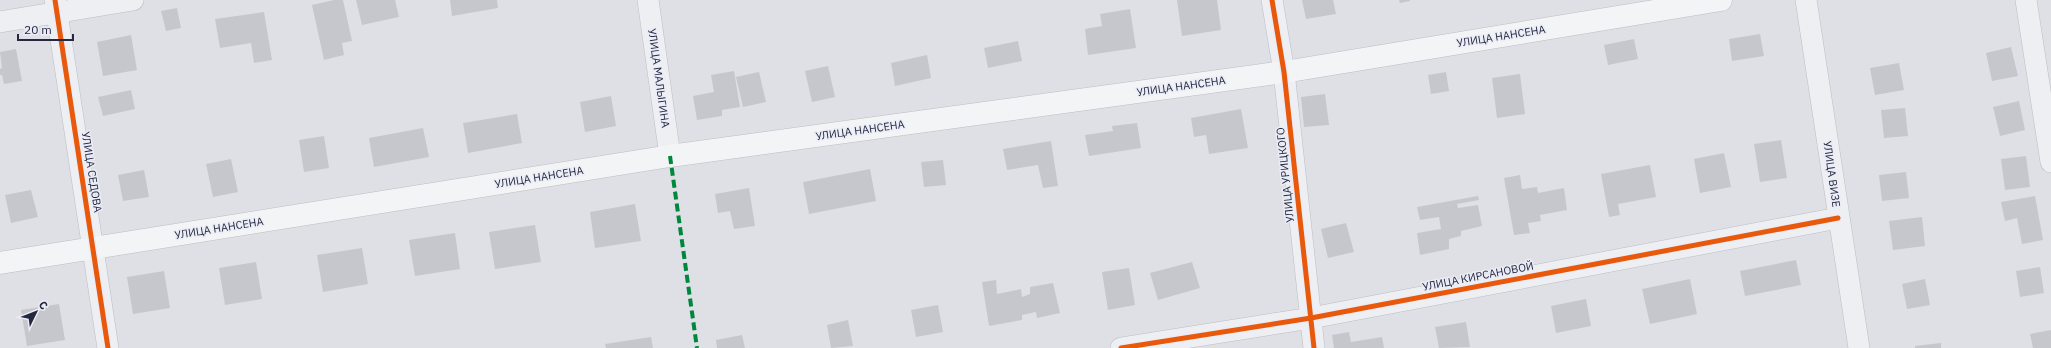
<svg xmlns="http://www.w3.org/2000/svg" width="2051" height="348" font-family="'IBM Plex Sans',sans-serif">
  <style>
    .building { fill: #c6c7cd }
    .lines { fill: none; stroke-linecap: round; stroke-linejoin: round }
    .minor-casing { stroke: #bcbdc3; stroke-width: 22 }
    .major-casing { stroke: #bbbdc3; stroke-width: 23 }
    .minor { stroke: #eeeff2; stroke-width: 21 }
    .major { stroke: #f3f4f5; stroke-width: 22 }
    .quiet { stroke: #00873e; stroke-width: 4; stroke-dasharray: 8 4; stroke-linecap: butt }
    .cycleway-casing { stroke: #ebedf6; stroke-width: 8 }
    .cycleway { stroke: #e8590c; stroke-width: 5 }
    .labels { text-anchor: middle; stroke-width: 3; stroke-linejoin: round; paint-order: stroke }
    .street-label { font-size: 11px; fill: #242840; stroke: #ebedf6 }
  </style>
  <rect width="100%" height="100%" fill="#dfe0e5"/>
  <!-- building -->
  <path class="building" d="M334,0h9l9,41 -10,2 2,12 -20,5 -12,-55z
    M356,0h39l4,17 -37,8z
    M450,0h47l1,8 -46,8z
    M1177,0h40l4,30 -39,6z
    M1302,0h31l3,14 -30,5z
    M1399,0h11v1l-10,2z
    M177,8l4,20 -15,3 -5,-20z
    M1130,9l6,39 -48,7 -3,-26 17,-3 -2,-12z
    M264,12l8,48 -18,3 -3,-20 -31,5 -5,-29z
    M1760,34l4,22 -32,5 -3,-22z
    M131,35l6,35 -34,6 -6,-34z
    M1634,39l4,20 -30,6 -4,-20z
    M1018,41l4,20 -34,7 -4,-20z
    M2011,47l7,29 -26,5 -6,-28z
    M16,49l6,32 -18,3 -2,-9h-2v-6l2,-1 -2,-16z
    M927,55l4,23 -36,8 -4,-23z
    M1899,63l5,27 -29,5 -5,-27z
    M828,66l7,31 -23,5 -7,-31z
    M734,71l6,36 -18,3v6l-25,4 -4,-24 21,-4 -3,-17z
    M759,72l7,30 -23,5 -7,-30z
    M1446,72l3,19 -18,3 -3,-19z
    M1520,74l5,40 -28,4 -5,-40z
    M131,90l4,19 -32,7 -5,-19z
    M1325,94l4,31 -25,2 -3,-30z
    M611,96l5,30 -31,6 -5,-30z
    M2019,101l6,29 -25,6 -7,-29z
    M1905,108l3,28 -24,2 -3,-28z
    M1241,109l7,39 -39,6 -3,-19 -12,2 -3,-19z
    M517,114l5,29 -54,10 -5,-30z
    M1137,123l4,25 -52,8 -4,-21 28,-4 -1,-5z
    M423,128l6,29 -55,10 -5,-29z
    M324,136l5,32 -25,4 -5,-32z
    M1781,140l6,38 -27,4 -6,-38z
    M1051,141l7,45 -15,2 -5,-23 -31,5 -4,-21z
    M1724,153l7,34 -31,6 -6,-34z
    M2026,156l4,31 -25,3 -4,-31z
    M231,159l7,33 -25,5 -7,-33z
    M943,160l3,25 -22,2 -3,-25z
    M1650,165l6,32 -38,7 2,11 -11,2 -8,-43z
    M870,169l6,32 -67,13 -6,-32z
    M144,170l5,27 -26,4 -5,-26z
    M1906,172l3,26 -27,3 -3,-26z
    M1520,175l2,14 15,-2 1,6 26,-5 3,22 -27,5 1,6 -13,2 2,10 -16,2 -10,-57z
    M749,188l6,38 -21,3 -4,-18 -12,2 -3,-19z
    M31,190l7,27 -27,6 -6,-28z
    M1478,196l1,4 -22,4 1,4 20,-3 4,21 -21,5v5l-12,3v10l-29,6 -3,-22 24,-4 -2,-12 -19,3 -3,-13z
    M2035,196l8,44 -21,4 -5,-26 -12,3 -4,-19z
    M635,204l6,37 -46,7 -5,-36z
    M1922,217l3,29 -32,4 -4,-29z
    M1346,223l8,29 -26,6 -7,-29z
    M535,225l6,37 -46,7 -6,-37z
    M455,233l5,36 -45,7 -6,-36z
    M362,248l6,36 -45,8 -6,-37z
    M1796,260l5,25 -56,11 -5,-25z
    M256,262l6,37 -37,6 -6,-37z
    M1192,262l8,26 -42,12 -8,-27z
    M2040,267l4,26 -24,4 -4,-26z
    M1129,268l6,37 -27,5 -6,-38z
    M164,271l6,37 -37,6 -6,-37z
    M1690,279l7,35 -47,10 -8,-35z
    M1925,279l5,26 -23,4 -5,-25z
    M996,280l1,14 24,-5 1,8 8,-3v-7l23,-4 7,30 -23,5 -1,-6 -14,3v5l-33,6 -7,-44z
    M1586,299l5,27 -35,7 -5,-27z
    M59,304l6,36 -38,6 -6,-36z
    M938,305l5,27 -27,5 -5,-27z
    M848,320l5,26 -22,2 -4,-23z
    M1466,322l4,25 -31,1 -4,-21z
    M2051,330v18h-18l-3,-14z
    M1349,332l2,10 31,-5 2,11h-50l-2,-13z
    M742,335l3,13h-28l-1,-8z
    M651,337l2,11h-47l-1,-4z
    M1941,343v5h-26v-2z"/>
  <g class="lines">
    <!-- minor casing -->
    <g class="minor-casing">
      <path id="minor" d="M55,0l53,348
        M648,0l22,156
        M1272,0l12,72 30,276
        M1806,0l53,348
        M2026,0l25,162
        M0,22l133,-22
        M1121,348l190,-30 527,-100"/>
    </g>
    <!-- major casing -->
    <g class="major-casing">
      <path id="major" d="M0,263l670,-107 614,-84 437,-72"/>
    </g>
    <!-- minor -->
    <use href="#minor" class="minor"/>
    <!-- major -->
    <use href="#major" class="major"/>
    <!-- quiet -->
    <path class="quiet" d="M670,156l27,192"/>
    <!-- cycleway casing -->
    <g class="cycleway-casing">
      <path id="cycleway" d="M55,0l53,348
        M1272,0l12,72 30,276
        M1121,348l190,-30 527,-100"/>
    </g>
    <!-- cycleway -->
    <use href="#cycleway" class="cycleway"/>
  </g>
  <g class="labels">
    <!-- street labels -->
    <g class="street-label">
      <text transform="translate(1501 36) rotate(-9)" y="4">УЛИЦА НАНСЕНА</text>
      <text transform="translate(659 78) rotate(82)" y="4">УЛИЦА МАЛЫГИНА</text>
      <text transform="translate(1181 86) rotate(-8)" y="4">УЛИЦА НАНСЕНА</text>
      <text transform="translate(860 130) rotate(-8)" y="4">УЛИЦА НАНСЕНА</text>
      <text transform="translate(92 172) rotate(81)" y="4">УЛИЦА СЕДОВА</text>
      <text transform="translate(1832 174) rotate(82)" y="4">УЛИЦА ВИЗЕ</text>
      <text transform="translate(1285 175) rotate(-96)" y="4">УЛИЦА УРИЦКОГО</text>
      <text transform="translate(539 177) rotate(-9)" y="4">УЛИЦА НАНСЕНА</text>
      <text transform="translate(219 228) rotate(-9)" y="4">УЛИЦА НАНСЕНА</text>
      <text transform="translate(1478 276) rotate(-11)" y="4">УЛИЦА КИРСАНОВОЙ</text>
    </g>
  </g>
  <!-- north arrow -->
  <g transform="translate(36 312) rotate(47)" stroke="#ebedf6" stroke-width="3" paint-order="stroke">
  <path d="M0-3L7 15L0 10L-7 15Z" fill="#242840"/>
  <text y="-6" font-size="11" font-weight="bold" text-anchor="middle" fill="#242840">С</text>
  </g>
  <!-- scale -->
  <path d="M18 34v6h55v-6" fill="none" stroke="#242840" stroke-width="2"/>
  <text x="24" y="34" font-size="12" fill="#242840" stroke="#ebedf6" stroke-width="3" paint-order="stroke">20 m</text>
</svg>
